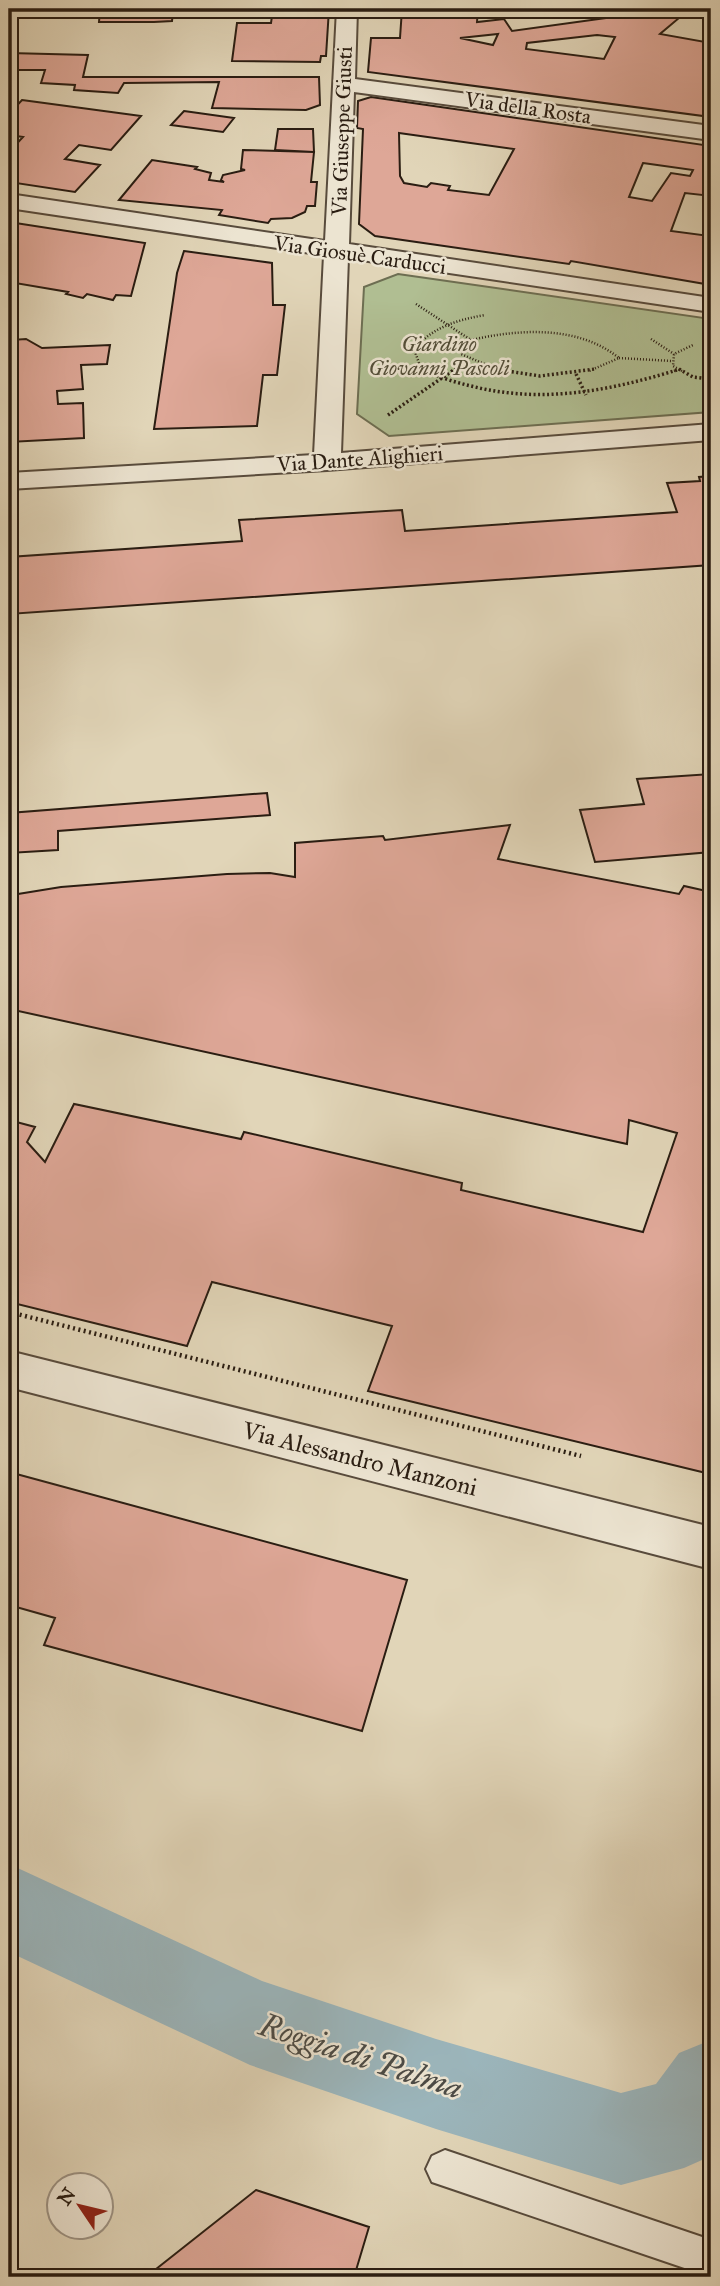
<svg xmlns="http://www.w3.org/2000/svg" width="720" height="2286" font-family="'IM FELL Great Primer',serif">
  <style>
    .green { fill: #b0be92; stroke: #6d6e52; stroke-width: 2 }
    .lines { fill: none; stroke-linecap: round; stroke-linejoin: round }
    .canal { fill: #9bb5bb; fill-rule: evenodd }
    .building { fill: #dea797; stroke: #2a1d12; stroke-width: 2; fill-rule: evenodd }
    .lane-casing { stroke: #584b3c; stroke-width: 4 }
    .street-casing { stroke: #584b3c; stroke-width: 4 }
    .path-far2 { stroke: #2a1d12; stroke-width: 2.5; stroke-dasharray: 1 2; stroke-linecap: butt }
    .path-far1 { stroke: #2a1d12; stroke-width: 3.5; stroke-dasharray: 2 2.5; stroke-linecap: butt }
    .path { stroke: #2a1d12; stroke-width: 4.5; stroke-dasharray: 2 3.5; stroke-linecap: butt }
    .lane { fill: #ece4d1; fill-rule: evenodd }
    .street { fill: #ece4d1; fill-rule: evenodd }
    .labels { text-anchor: middle; stroke-width: 5; stroke-linejoin: round; paint-order: stroke }
    .far-street-label { font-size: 21px; fill: #2a1d12; stroke: #ece4d1 }
    .far-park-label { font-size: 21px; font-style: italic; fill: #524d38; stroke: #ece4d1 }
    .street-label { font-size: 24px; fill: #2a1d12; stroke: #ece4d1 }
    .near-water-label { font-size: 32px; font-style: italic; fill: #4c4b45; stroke: #ece4d1 }
  </style>
  <rect width="100%" height="100%" fill="#e1d5b8"/>
  <filter id="stains"><feTurbulence type="fractalNoise" baseFrequency=".00286" numOctaves="4"/><feColorMatrix values="0 0 0 0 .2 0 0 0 0 .09 0 0 0 0 .02 0 0 0 .5 -.17"/></filter>
  <radialGradient id="worn" r=".72"><stop offset=".6" stop-color="#630" stop-opacity="0"/><stop offset="1" stop-color="#630" stop-opacity=".3"/></radialGradient>
  <!-- green -->
  <path class="green" d="M398,274l313,45v93l-322,24 -32,-22 7,-127z"/>
  <g class="lines">
    <!-- canal -->
    <path class="canal" d="M9,1864l253,117 174,58 185,54 35,-9 23,-31 32,-13v116l-27,12 -63,17 -185,-56 -186,-64 -241,-113z"/>
  </g>
  <!-- building -->
  <path class="building" d="M9,9h188l-1,4 -23,-1 -1,9 -18,1h-55l1,-12 -91,3z
    M273,9h56l-3,47h-5l-1,6 -88,-1 5,-38h34z
    M402,9h76l-1,13 27,-3 8,12 94,-13 -17,-7 4,-2h88l-8,7 6,2 -19,16 51,9v74l-343,-45 3,-34h29zM498,34l-5,11 -33,-7zM597,35l18,2 -11,22 -78,-10 1,-6z
    M9,53l79,2 -5,22h236l1,28 -14,5 -94,-2 7,-26 -95,1 -6,10 -44,-3 1,-5 -34,-2 4,-13h-36z
    M371,97l340,49v50l-26,-3 -14,38 38,5 2,-4v53l-140,-24 -2,3 -194,-28 -16,-12 4,-95 -6,-1 1,-27zM399,133l115,16 -25,46 -41,-5 2,-4 -19,-3 -4,4 -23,-4 -4,-7zM643,163l50,7 -3,6 -19,-3 -19,28 -23,-4z
    M22,100l119,16 -30,34 -32,-5 -14,14 35,6 -25,27 -66,-10v-30l14,-15 -14,-2v-21z
    M184,111l50,7 -11,14 -52,-7z
    M278,129h35l1,23 -39,-2z
    M243,150l71,2 -3,30h6l-2,24h-8l-2,6 -13,6 -21,1 -3,4 -49,-8 3,-5 -103,-10 33,-40 45,7 -2,2 16,4 -2,7 15,2 -3,-2 2,-5 22,-5 -4,-1z
    M9,222l136,21 -14,53 -15,-1 -3,5 -26,-6 -4,4 -17,-4 2,-2 -59,-10z
    M184,251l88,12 1,42h12l-8,70h-14l-6,51 -103,3 23,-156z
    M9,323h3v17l14,-1 16,9 68,-3 -3,19 -26,1 2,24 -26,2 1,13 25,-1 1,35 -75,4z
    M711,476v89l-702,49v-57l233,-16 -3,-21 163,-10 3,21 272,-19 -10,-29 33,-2 -1,-4z
    M711,774v78l-116,10 -15,-52 64,-6 -7,-25z
    M267,793l3,22 -212,16v19l-49,3v-40z
    M510,825l-12,34 181,35 5,-8 27,6v558l-5,23 -338,-82 24,-65 -180,-44 -25,64 -178,-44v-182l26,7 -8,15 18,20 29,-58 167,35 3,-7 218,51 -1,7 182,42 34,-99 -48,-13 -2,24 -618,-135v-111l9,-4 43,-7 166,-13 43,-1 25,4v-34l88,-7 2,4z
    M9,1472l398,108 -45,151 -318,-86 11,-27 -46,-13z
    M256,2190l113,37 -15,50h-60l-15,-5 -5,5h-128z"/>
  <g class="lines">
    <!-- lane casing -->
    <g class="lane-casing">
      <path id="lane" d="M445,2150l266,90v37l-279,-95 -6,-13 6,-13z"/>
    </g>
    <!-- street casing -->
    <g class="street-casing">
      <path id="street" d="M337,9h20l-2,70 356,47v14l-357,-48 -5,152 362,54v14l-363,-54 -7,195 370,-29v16l-384,30 -318,19v-16l305,-18 10,-200 -315,-47v-14l316,47z
        M9,1351l702,176v42l-702,-182z"/>
    </g>
    <!-- path-far2 -->
    <path class="path-far2" d="M416,304l55,36
      M651,339l23,15
      M619,358l53,3
      M428,371l-9,-8 -5,-14c19,-22 43,-29 71,-34
      M452,371l16,-11
      M501,371l-40,-17 10,-14c48,-11 107,-15 148,18l-30,13
      M674,371l3,-1
      M682,371l-9,-5 1,-12 19,-9"/>
    <!-- path-far1 -->
    <path class="path-far1" d="M425,369c14,9 30,13 46,17 70,18 138,5 206,-16
      M494,369l46,7 55,-7
      M679,369l14,8 18,2
      M576,374l10,21
      M388,415l67,-46"/>
    <!-- path -->
    <path class="path" d="M9,1312l572,144"/>
    <!-- lane -->
    <use href="#lane" class="lane"/>
    <!-- street -->
    <use href="#street" class="street"/>
  </g>
  <g class="labels">
    <!-- far-street labels -->
    <g class="far-street-label">
      <text transform="translate(528 108) rotate(8)" y="7">Via della Rosta</text>
      <text transform="translate(342 131) rotate(-88)" y="7">Via Giuseppe Giusti</text>
      <text transform="translate(360 255) rotate(8)" y="7">Via Giosuè Carducci</text>
      <text transform="translate(360 459) rotate(-4)" y="7">Via Dante Alighieri</text>
    </g>
    <!-- far-park labels -->
    <g class="far-park-label">
      <text x="439" y="351">Giardino<tspan x="439" dy="24">Giovanni Pascoli</tspan></text>
    </g>
    <!-- street labels -->
    <g class="street-label">
      <text transform="translate(360 1459) rotate(14)" y="8">Via Alessandro Manzoni</text>
    </g>
    <!-- near-water labels -->
    <g class="near-water-label">
      <text transform="translate(361 2056) rotate(18)" y="11">Roggia di Palma</text>
    </g>
  </g>
  <!-- margin -->
  <rect width="720" height="2286" fill="none" stroke="#e1d5b8" stroke-width="35"/>
  <rect x="10" y="10" width="699" height="2265" fill="none" stroke="#2a1d12" stroke-width="3.5"/>
  <rect x="18" y="18" width="685" height="2251" fill="none" stroke="#2a1d12" stroke-width="2"/>
  <!-- north arrow -->
  <g transform="translate(80 2206) rotate(305)"><circle r="33" fill="#ece4d1" stroke="#9e9485" stroke-width="2"/>
  <path d="M0-5L12 26L0 18L-12 26Z" fill="#8f2418"/>
  <text y="-10" font-size="19" font-weight="bold" text-anchor="middle" fill="#2a1d12">N</text>
  </g>
  <rect width="100%" height="100%" filter="url(#stains)"/>
  <rect width="100%" height="100%" fill="url(#worn)"/>
</svg>
